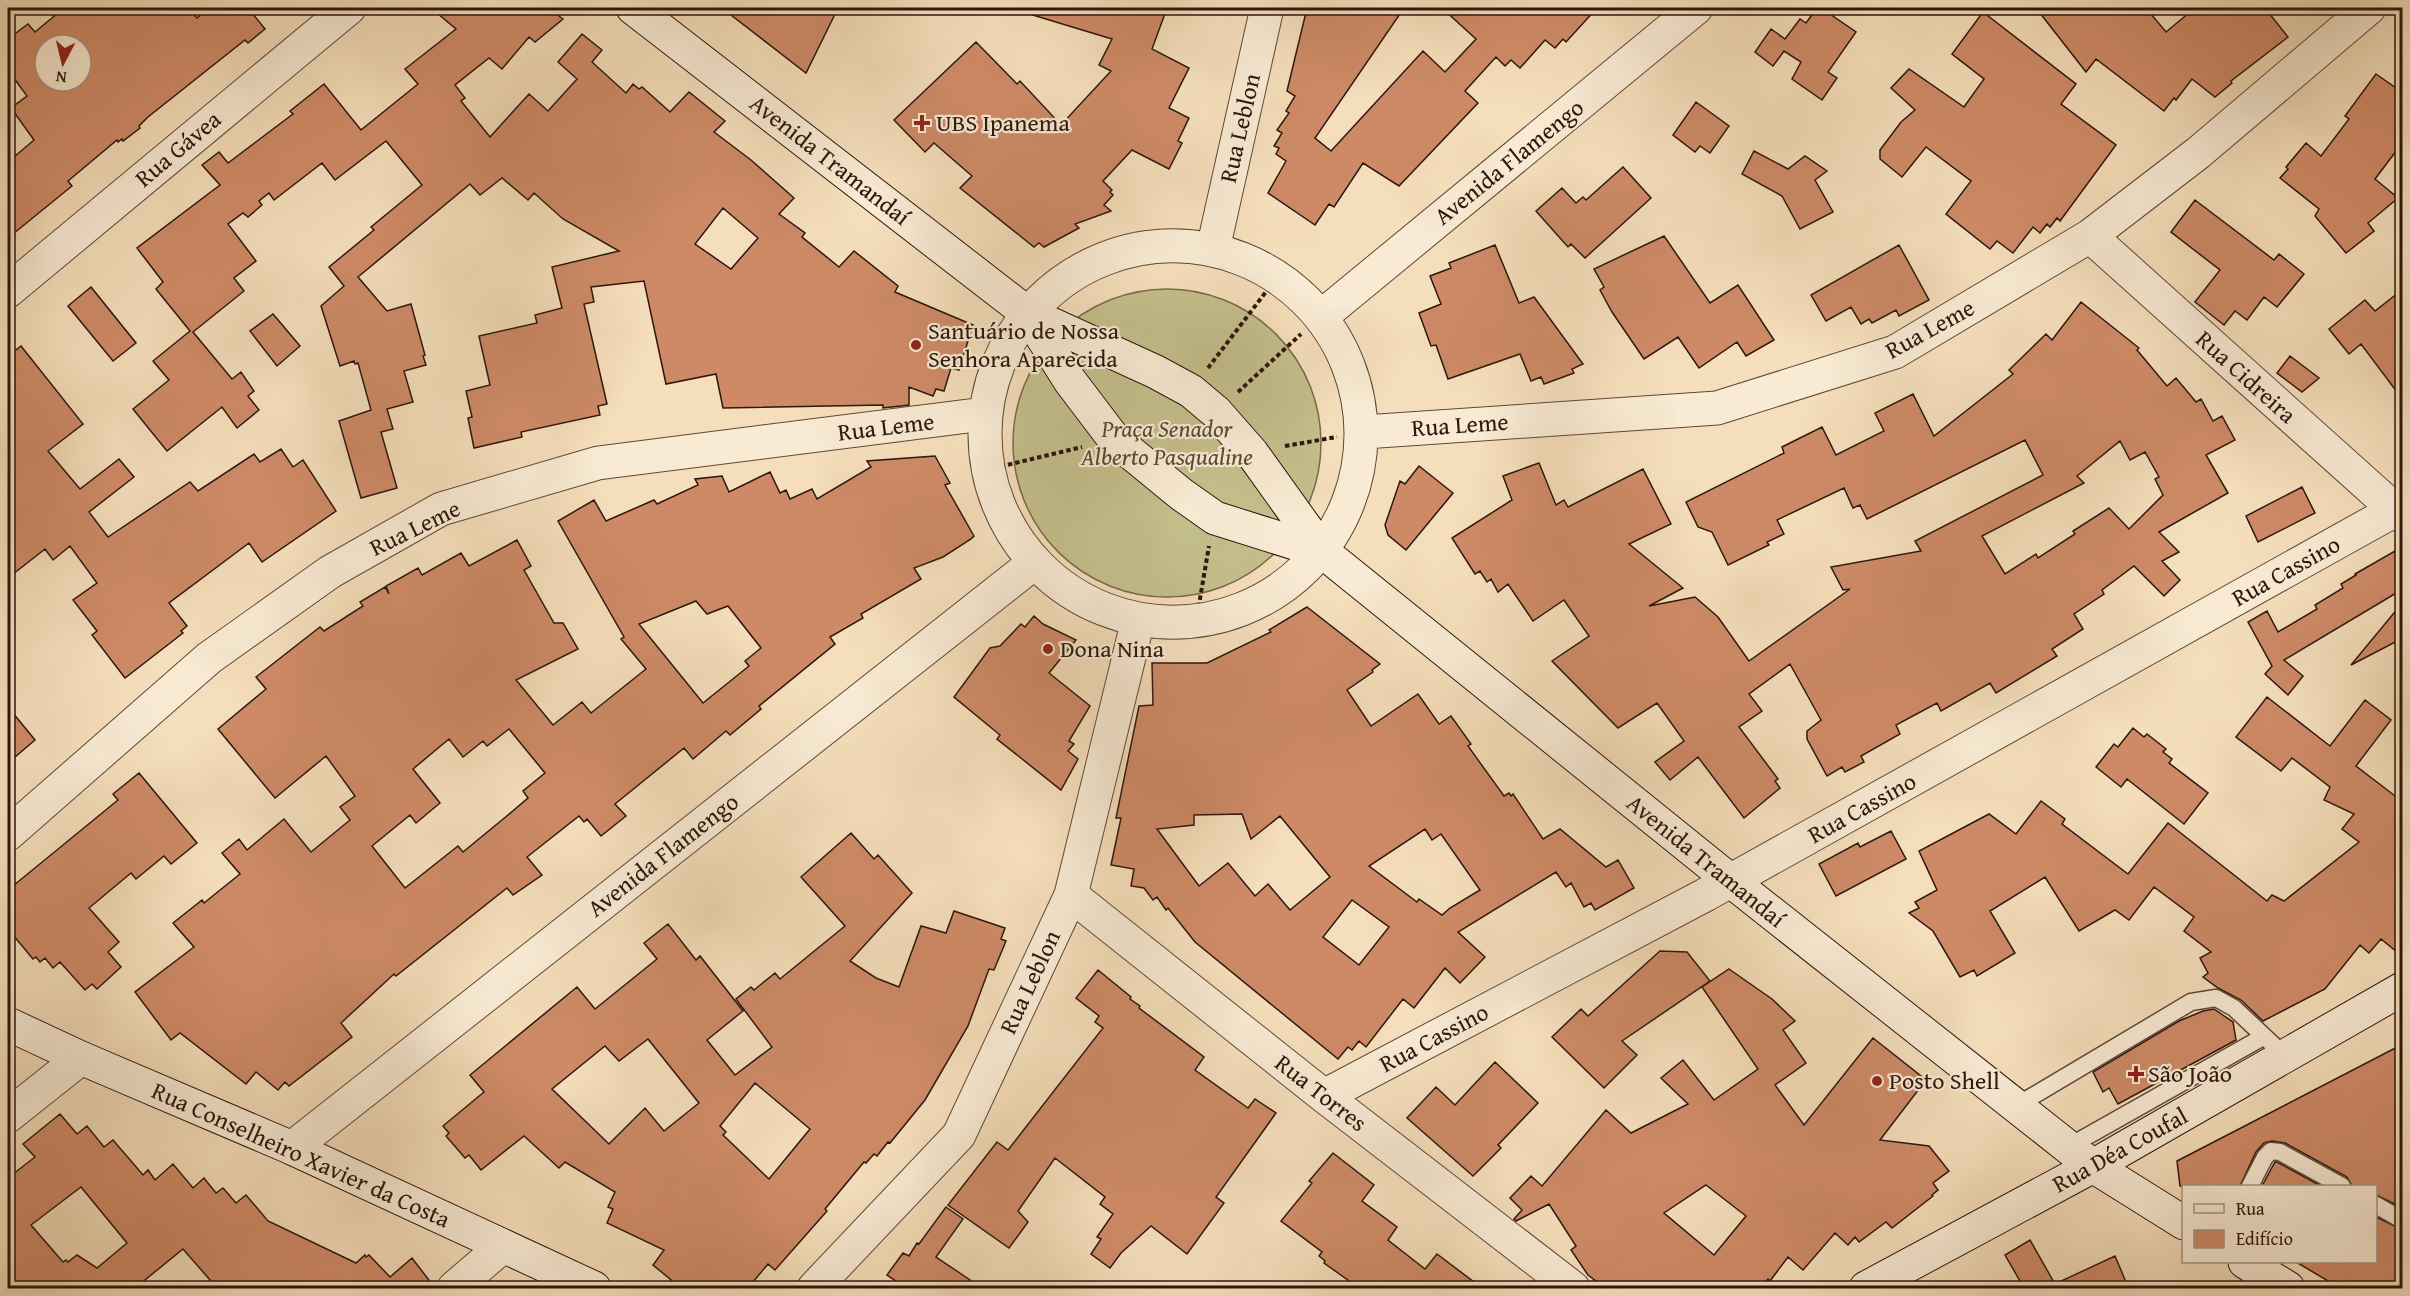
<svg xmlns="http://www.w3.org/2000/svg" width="2410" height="1296" font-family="'Gentium Book Plus',serif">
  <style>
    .green { fill: #c3bf8b; stroke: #786a4c; stroke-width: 1.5 }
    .building { fill: #ce8a67; stroke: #2c160e; stroke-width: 1.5; fill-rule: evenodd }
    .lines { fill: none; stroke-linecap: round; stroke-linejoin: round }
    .lane-casing { stroke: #5e4839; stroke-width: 19 }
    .street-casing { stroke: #5e4839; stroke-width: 35 }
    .secondary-casing { stroke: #2c160e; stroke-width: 35 }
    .path { stroke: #2c160e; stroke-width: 4; stroke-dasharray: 4.5 3; stroke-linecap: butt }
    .lane { stroke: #f8ead3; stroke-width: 16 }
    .street { stroke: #f8ead3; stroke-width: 33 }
    .secondary { stroke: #f8ead3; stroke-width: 33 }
    .poi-dot { fill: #8f2418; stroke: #f8ead3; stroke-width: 2 }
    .labels { text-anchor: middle; stroke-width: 4.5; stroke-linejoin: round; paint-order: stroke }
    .poi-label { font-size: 24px; fill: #2c160e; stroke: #f8ead3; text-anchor: start }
    .street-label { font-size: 24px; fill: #2c160e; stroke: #f8ead3 }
    .park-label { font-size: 24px; font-style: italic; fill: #594934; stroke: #f8ead3 }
  </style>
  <rect width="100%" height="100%" fill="#f5debb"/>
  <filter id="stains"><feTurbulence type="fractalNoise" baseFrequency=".00333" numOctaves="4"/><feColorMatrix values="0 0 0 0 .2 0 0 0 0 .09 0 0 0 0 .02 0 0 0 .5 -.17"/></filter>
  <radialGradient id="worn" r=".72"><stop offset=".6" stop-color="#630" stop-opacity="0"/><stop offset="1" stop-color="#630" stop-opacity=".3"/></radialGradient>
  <!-- green -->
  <path class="green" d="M1013 443a154 154 0 1 1 308 0a154 154 0 1 1-308 0Z"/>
  <!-- building -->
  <path class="building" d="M64,8h124l9,10 12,-10h39l17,21 -17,14 -3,-3 -97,77 -9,9 1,2 -17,13 -1,-2 -4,3 -1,-2 -49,41 4,5 -64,52v-76l26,-22 -23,-32 16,-12 -19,-26v-31l20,-15 7,8zM45,45h36v36h-36z
    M431,8h117l15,11 -28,23 -6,-5 -27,32 -13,-11 -34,27 10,13 -4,3 29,36 39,-43 19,17 29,-32 -19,-17 24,-28 20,16 -10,12 34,31 7,-9 6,5 3,-2 28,25 19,-20 36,29 -11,11 37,28 43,38 -15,16 26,19 -3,4 37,30 15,-16 44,35 -3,6 78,33 -14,45 -8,-2 -7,23 -8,-2 -3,7 -24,-9v18l-26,3v-3l-160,3 -7,-34 -50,10 -22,-103 -53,6 3,15 -10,2 23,100 -9,2 2,9 -79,17 1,5 -48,11 -6,-30 4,-1 -6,-26 24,-6 -11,-49 58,-13 -2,-8 27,-7 -10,-41 67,-16 -56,-32 -29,-26 -6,7 -26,-22 -22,17 -10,-11 -112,93 29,34 24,-7 14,51 -2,1 3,9 -22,6 9,31 -26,7 6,20 -12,3 16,56 -36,10 -22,-77 32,-11 -13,-47 -3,1 -1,-3 -14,5 -19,-60 23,-20 -15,-19 45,-37 -3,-3 51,-42 -36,-44 -51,39 -13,-17 -48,37 -5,-7 -10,8 3,4 -14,12 -5,-4 -15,11 28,37 -22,17 10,13 -51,41 39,47 9,-7 13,19 -6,5 11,14 -22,18 -15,-21 -55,44 -34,-42 36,-29 -16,-19 37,-30 -34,-42 7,-7 -26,-34 83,-63 -18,-20 17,-13 9,11 65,-49 -3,-3 34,-27 37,46 57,-46 -13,-15 51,-40zM723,208l35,30 -27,31 -36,-25z
    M722,8h116l-32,65z
    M1027,8h140l-15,41 37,19 -20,40 20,10 -11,23 4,2 -13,26 -37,-19 -29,31 9,9 -2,2 3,3 -9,10 7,6 -36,13 4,4 -35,19 -5,-4 -5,4 -74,-59 12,-12 -38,-33 -9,9 -31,-32 82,-78 41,42 3,-3 41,44 50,-54 -12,-6 13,-26 -86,-26z
    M1307,8h97l-89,130 16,13 92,-100 22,21 31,-33 -34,-31h155l-31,34 -3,-3 -8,9 -10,-8 -25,28 -9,-8 -6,6 -9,-9 -31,34 13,12 -79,83 -36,-23 -29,44 -5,-3 -14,21 -47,-32 18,-32 -10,-7 3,-6 -5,-2 8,-13 -5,-3 12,-17 -3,-2 9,-15 -8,-5z
    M1817,8h4l35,24 -28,40 9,6 -15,22 -30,-21 9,-17 -17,-11 -11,15 -18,-14 16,-23 14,10 15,-20 6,4z
    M2036,8h110l20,24 29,-24h70l23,29 -57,44 1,2 -17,14 -23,-18 -16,21 -2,-2 -10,13 -68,-52 -10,13z
    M1983,12l93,72 -15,20 55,41 -56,76 -3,-3 -7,9 -3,-3 -7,9 -7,-6 -20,26 -16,-12 -7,8 -44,-35 25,-33 -45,-34 -24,30 -22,-18v-9l21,-28 14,-12 -24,-22 18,-19 55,38 20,-28 -32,-25z
    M2376,74l27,19v49l-28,37 23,19 -30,25 6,8 -28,22 -31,-37 4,-7 -39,-31 8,-9 -2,-2 20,-24 15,13 28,-37 -4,-3z
    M1696,102l33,24 -19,27 -10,-7 -5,6 -22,-17z
    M1754,151l34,18 17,-13 22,15 -12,9 18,32 -33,17 -18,-33 -40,-22z
    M1623,167l28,31 -66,60 -14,-14 -3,3 -32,-36 26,-23 14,15 7,-6 3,3z
    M2195,200l79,60 5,-6 25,20 -27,33 -13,-10 -17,23 -12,-9 -11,14 -29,-23 25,-32 -49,-38z
    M1664,236l46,67 28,-18 36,55 -28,16 -9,-14 -38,26 -21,-31 -34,22 -32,-47 -12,-22 4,-3 -10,-18z
    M1495,245l24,58 15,-6 49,67 -11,5 2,4 -30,11 -3,-7 -10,4 -11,-27 -72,25 -12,-34 -5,1 -12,-33 22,-9 -11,-28 21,-8 -2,-5z
    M1899,245l30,55 -30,16 -3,-6 -24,13 -3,-4 -8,5 -10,-17 -25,14 -15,-26z
    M91,287l45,56 -23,18 -45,-55z
    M2403,289v111l-42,-56 -12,10 -20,-25 36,-29 10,11z
    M2081,302l58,46 -2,2 30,36 9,-8 20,24 5,-3 12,22 9,-5 13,24 -29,15 22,38 -69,39 20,20 -17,9 18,19 -16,16 -30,-30 -32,24 2,4 -30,20 9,15 -31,20 5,7 -61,37 -6,-10 -49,28 -4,-8 -41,22 4,9 -39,22 3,6 -19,10 -3,-5 -15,9 -20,-37v-8l14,-11 -31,-56 -41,30 13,17 -23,16 39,52 -3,2 5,7 -36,30 -46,-61 -28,23 -15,-18 29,-21 -27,-38 -39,25 -66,-67 37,-25 -25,-36 -31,21 -25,-37 -10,8 -7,-13 -4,3 -7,-11 -5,3 -23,-36 60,-38 -9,-24 36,-13 17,42 8,-5 4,7 75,-38 28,55 -42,20 54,44 -34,18 46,-9 23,20 31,44 101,-72 -7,1 -12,-23 90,-16 -6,-10 128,-66 -18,-35 -158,79 -7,-14 -7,3 -9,-20 -67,32 7,14 -17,8 2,3 -41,20 -16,-33 -14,-5 -12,-25 98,-49 -2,-6 40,-20 14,28 48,-24 -9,-18 38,-19 21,42 79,-62 -4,-4 37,-36 6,6zM2120,441l10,19 15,-8 14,25 -4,2 8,16 -34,34 -20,-21 -36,23 2,3 -37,24 -2,-4 -31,20 -23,-38 102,-53 -7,-7z
    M273,314l27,32 -23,20 -27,-35z
    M21,346l62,78 -35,27 32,38 39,-30 15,18 -45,35 19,25 82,-55 8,9 56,-37 6,8 21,-13 12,18 10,-7 33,51 -74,51 -13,-19 -80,60 18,23 -6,5 2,2 -58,45 -33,-43 5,-4 -24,-31 24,-17 -27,-37 -17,14 -8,-11 -37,29v-222z
    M2290,356l29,22 -17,14 -25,-19z
    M935,456l15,27 -5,2 29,51 -3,3 -28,18 -29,11 7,11 -60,35 2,4 -33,19 5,7 -76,62 2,3 -31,26 -4,-4 -33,28 -9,-11 -69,56 11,12 -25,20 -14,-17 -3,3 -5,-6 -52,41 15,18 -29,20 -6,-7 -111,88 -2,-2 -53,49 11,14 -63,49 -4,-4 -7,8 -22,-18 -10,12 -66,-51 -9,7 -36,-48 59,-45 -21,-24 29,-23 2,3 36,-29 -18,-21 17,-14 8,11 37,-31 27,33 39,-32 -10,-13 15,-11 -29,-40 -51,42 -57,-69 48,-40 -10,-12 64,-50 4,4 39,-25 -3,-4 25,-15 4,7 -3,-8 32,-18 4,7 39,-22 8,13 48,-26 14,26 -7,4 30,53h9l15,26 -62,31 37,45 29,-23 9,11 55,-44 -25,-30 3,-2 -66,-116 36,-21 12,21 48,-21 3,4 41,-19 -3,-6 27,-3 7,16 41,-20 10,21 6,-3 4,9 22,-10 5,10 54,-32 -4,-6zM696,601l11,13 21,-8 33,42 -16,13 4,5 -46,37 -64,-79zM509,729l36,44 -22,18 5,7 -20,17 -45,37 -5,-6 -53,42 -33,-42 38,-31 6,8 24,-20 -27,-34 36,-30 14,18 20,-16 4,5z
    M1419,466l34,27 -47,57 -18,-15 -3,-10 15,-44 5,3z
    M2302,487l13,26 -57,29 -12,-26z
    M2395,551l8,13v25l-119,71 19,16 -15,19 -23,-21 7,-8 -24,-44 19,-11 11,21 39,-23 -2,-4 28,-17 -2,-4 15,-9 -1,-1z
    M2403,602v36l-52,27z
    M1307,607l73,57 -8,6 1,2 -26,18 24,36 47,-32 21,30 12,-8 20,28 -3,2 36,50 5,-3 2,3 2,-2 30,45 17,-10 46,38 12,-7 16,28 -39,22 -4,-7 -7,4 -13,-24 -5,4 -10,-15 -98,60 27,25 -25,26 -15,-15 -31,40 -11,-9 -37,48 -7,-6 -7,9 -4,-3 -10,12 -143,-117 -27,-34 -2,2 -9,-13 -4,3 -9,-12 -13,-2 3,-17 -23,-4 10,-47h-5l23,-112 14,-1 -1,-42h55l64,-31 -2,-2zM1242,814l9,25 29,-23 50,61 -40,33 -22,-26 -13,12 -27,-33 -29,23 -42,-57 37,-4v-10zM1425,829l7,11 9,-6 39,56 -30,18 -8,7 -23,-16 -2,3 -48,-36zM1352,900l37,27 -30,38 -36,-28z
    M1034,616l9,8 33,16 -27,33 41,33 -21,35 5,3 -6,7 10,8 -17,31 -64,-51 3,-4 -46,-38 36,-49 10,-2 21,-22 4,3z
    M2267,697l63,49 35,-46 26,20 -35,46 47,36v80l-3,4 3,2v69l-22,-18 -12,14 -9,-8 -35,44 -62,32 -22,-21 -23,-12 -15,-11 5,-4 -8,-15 11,-6 -27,-21 10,-14 -40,-30 -25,33 -14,-10 -36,21 -34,-54 -55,34 25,42 -38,23 -3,-6 -14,7 -27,-46 -24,-18 10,-5 -4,-6 22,-12 -18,-39 70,-37 27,20 25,-33 24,18 -3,5 66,50 40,-51 99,78 5,-6 12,6 75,-59 -17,-13 12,-15 -30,-14 6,-13 -38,-29 -11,13 -45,-34z
    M8,707l27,33 -27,23z
    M2133,728l11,9 3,-3 19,15 -3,3 9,7 -3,4 39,30 -24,31 -57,-45 -6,8 -25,-20 18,-23 4,3z
    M139,773l58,70 -26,21 -7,-8 -28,23 -5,-6 -42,35 30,34 -11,10 13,15 -24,22 -5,-5 -7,6 -25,-28 -7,6 -8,-10 -5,4 -4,-5 -3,2 -25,-30v-39l110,-90 -5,-6z
    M1891,831l15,28 -70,37 -17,-32 39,-21 2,4z
    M851,833l23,26 4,-4 34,38 -62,68 26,17 23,9 22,-61 25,7 8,-22 51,17 -4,11 5,2 -12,29 -5,-1 -21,57 -43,74 -35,43 -2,-1 -11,14 -3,-2 -8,9 -2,-1 -39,47 2,2 -52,59 -7,-6 -20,24h-67l-28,-23 11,-15 -57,-27 6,-14 -5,-2 7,-15 -50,-30 -6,6 -35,-32 -43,34 -12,-15 -4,3 -19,-22 3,-3 -6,-7 41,-34 -14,-17 107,-88 18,22 62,-50 -13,-16 24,-19 28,36 4,-4 43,55 -36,29 28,35 37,-28 -36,-48 15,-12 3,3 21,-17 5,6 65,-53 -44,-49zM648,1039l51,64 -35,28 -19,-23 -36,36 -57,-55 53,-43 14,15zM755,1083l55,46 -41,50 -46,-44 3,-3 -6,-6z
    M1660,951l27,1 23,29 -88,60 15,14 -33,33 -52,-51 29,-28 7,7z
    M1729,969l43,30 23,22 -12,9 23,33 -31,22 29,40 69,-87 53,42 -46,60 49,6 20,25 -16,12 5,7 -6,5 1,1 -41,32 -6,-6 -27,20 -4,-5 -7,8 -13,-12 -32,37 -15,-13 -18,24 -2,-2 -8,9h-155l-17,-13 -17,-25 5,-4 -27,-42 -33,17 -2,-2 8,-9 -12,-12 21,-22 11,10 64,-76 25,23 57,-29 -27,-26 22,-18 31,40 44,-31 -56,-82zM1706,1185l40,31 -32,39 -50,-42z
    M1098,970l33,27 -1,2 10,7 -1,2 65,49 -9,13 53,38 7,-9 21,14 -60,84 8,6 -37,51 -36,-28 -30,27 -11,15 -19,-14 10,-15 -4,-2 16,-23 -13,-10 5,-7 -50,-39 -37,53 10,11 -19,26 -61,-43 49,-63 11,8 95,-122 -8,-6 4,-6 -23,-18z
    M2214,1009l19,13 3,18 -118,64 -9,-16 -6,4 -10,-20 86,-51 24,-10z
    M2403,1044v164l-27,-13v-9h-24l-5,-9 -62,-34 -13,-2 -8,2 -8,9 -16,34h-60l-3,-25z
    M1495,1062l43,41 -40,42 3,3 -28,28 -66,-58 29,-31 19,18z
    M60,1114l17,20 10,-8 17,21 9,-7 30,35 5,-5 7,10 18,-16 20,24 11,-10 12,15 7,-5 13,15 10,-8 22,26 88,42 9,-8 1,2 3,-2 21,22 22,-19 23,30h-218l-34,-39 -48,39h-127v-110l27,-21 -12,-13zM81,1187l46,56 -30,25 -20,-13 -9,7 -2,-2 -3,2 -32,-37z
    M1333,1153l41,32 -12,16 35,26 -9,13 37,29 12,-15 45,34h-123l-35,-25 1,-2 -6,-5 3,-4 -41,-31 31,-38 -3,-2z
    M2275,1162h2l44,24h-59z
    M946,1207l17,12 -27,38 46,31h-76l-19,-13 16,-22 6,3 8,-13 2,1z
    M2376,1217l27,13v58h-63l-44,-26h80z
    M2030,1240l25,44 60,-28 11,26 -13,6h-89l-19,-33z"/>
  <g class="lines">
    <!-- lane casing -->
    <g class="lane-casing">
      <path id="lane" d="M2016,1106l175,-104 25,-4 18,10 51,48
        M2068,1147l195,-110
        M2250,1186l15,-29 6,-6 9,1 62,34
        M2376,1205l26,15"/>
    </g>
    <!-- street casing -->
    <g class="street-casing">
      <path id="street" d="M2090,236l312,280
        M985 434a188 188 0 1 1 376 0a188 188 0 1 1-376 0Z
        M1213,249l54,-241
        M8,291l341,-283
        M1322,316l374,-308
        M1364,432l353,-24 178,-56 195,-116 108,-83 171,-145
        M8,834l201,-176 121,-86 111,-63 157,-46 386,-49
        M1071,895l253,201 249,192
        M1324,1096l381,-201 690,-385
        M8,1116l73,-58
        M292,1148l742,-585
        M454,1288l49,-42
        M814,1288l145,-153 112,-240 67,-275"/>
    </g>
    <!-- secondary casing -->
    <g class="secondary-casing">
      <path id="secondary" d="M633,8l394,305 129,59 35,19 25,21 36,41 71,99 408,329 337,266 25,19 91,57
        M1027,313l43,68 44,58 67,55 34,24 108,34
        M8,1024l73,34 211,90 302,140
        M2245,1262l43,26
        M1866,1288l227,-122 309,-177"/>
    </g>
    <!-- path -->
    <path class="path" d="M1208,368l70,-92
      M1238,392l63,-58
      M1285,446l52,-9
      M986,470l96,-23
      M1196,622l13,-76"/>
    <!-- lane -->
    <use href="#lane" class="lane"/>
    <!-- street -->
    <use href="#street" class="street"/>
    <!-- secondary -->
    <use href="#secondary" class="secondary"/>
  </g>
  <!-- markers -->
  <g class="poi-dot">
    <path d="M919 114h6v6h6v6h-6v6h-6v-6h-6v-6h6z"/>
    <circle cx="916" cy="345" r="6"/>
    <circle cx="1048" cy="649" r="6"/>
    <path d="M2133 1065h6v6h6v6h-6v6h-6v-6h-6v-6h6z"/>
    <circle cx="1877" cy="1081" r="6"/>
  </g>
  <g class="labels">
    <!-- poi labels -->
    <g class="poi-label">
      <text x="936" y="131">UBS Ipanema</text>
      <text x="928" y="339">Santuário de Nossa<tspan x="928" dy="28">Senhora Aparecida</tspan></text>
      <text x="1060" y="657">Dona Nina</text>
      <text x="2148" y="1082">São João</text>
      <text x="1889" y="1089">Posto Shell</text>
    </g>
    <!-- street labels -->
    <g class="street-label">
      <text transform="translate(1240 128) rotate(-77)" y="8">Rua Leblon</text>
      <text transform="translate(178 149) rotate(-40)" y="8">Rua Gávea</text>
      <text transform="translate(830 160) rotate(38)" y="8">Avenida Tramandaí</text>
      <text transform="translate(1509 162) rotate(-39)" y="8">Avenida Flamengo</text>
      <text transform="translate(1930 329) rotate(-29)" y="8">Rua Leme</text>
      <text transform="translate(2246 377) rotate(42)" y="8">Rua Cidreira</text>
      <text transform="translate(1460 425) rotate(-4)" y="8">Rua Leme</text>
      <text transform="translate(886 427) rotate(-7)" y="8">Rua Leme</text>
      <text transform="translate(415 528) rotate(-26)" y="8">Rua Leme</text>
      <text transform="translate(2286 571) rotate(-29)" y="8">Rua Cassino</text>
      <text transform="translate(1862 808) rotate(-29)" y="8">Rua Cassino</text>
      <text transform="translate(663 855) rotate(-38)" y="8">Avenida Flamengo</text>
      <text transform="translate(1706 861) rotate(39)" y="8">Avenida Tramandaí</text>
      <text transform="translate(1030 982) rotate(-65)" y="8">Rua Leblon</text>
      <text transform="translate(1434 1038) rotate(-28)" y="8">Rua Cassino</text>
      <text transform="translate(1321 1093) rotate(38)" y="8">Rua Torres</text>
      <text transform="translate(2120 1150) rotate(-29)" y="8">Rua Déa Coufal</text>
      <text transform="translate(301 1155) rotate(24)" y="8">Rua Conselheiro Xavier da Costa</text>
    </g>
    <!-- park labels -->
    <g class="park-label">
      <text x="1167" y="437">Praça Senador<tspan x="1167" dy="28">Alberto Pasqualine</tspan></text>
    </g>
  </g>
  <!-- margin -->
  <rect width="2410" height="1296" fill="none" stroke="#f5debb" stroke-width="30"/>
  <rect x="9" y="9" width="2392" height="1278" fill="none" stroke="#2c160e" stroke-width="3"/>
  <rect x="15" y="15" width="2380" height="1266" fill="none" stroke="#2c160e" stroke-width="1.5"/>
  <!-- legend -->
  <rect x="2182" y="1185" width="195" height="78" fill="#f8ead3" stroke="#a69584" stroke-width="1.5"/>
  <rect x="2194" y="1204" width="30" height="9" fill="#f8ead3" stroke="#a69584" stroke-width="1.5"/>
  <text x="2236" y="1215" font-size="18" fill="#2c160e">Rua</text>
  <rect x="2194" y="1230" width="30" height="18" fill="#ce8a67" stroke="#a69584" stroke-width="1.5"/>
  <text x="2236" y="1245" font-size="18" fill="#2c160e">Edifício</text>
  <!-- north arrow -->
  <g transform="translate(63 63) rotate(187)"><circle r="28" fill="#f8ead3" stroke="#a69584" stroke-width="1.5"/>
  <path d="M0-4.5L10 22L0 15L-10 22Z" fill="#8f2418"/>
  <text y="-9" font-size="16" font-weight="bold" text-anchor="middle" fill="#2c160e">N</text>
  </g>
  <rect width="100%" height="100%" filter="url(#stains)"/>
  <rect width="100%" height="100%" fill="url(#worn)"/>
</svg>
